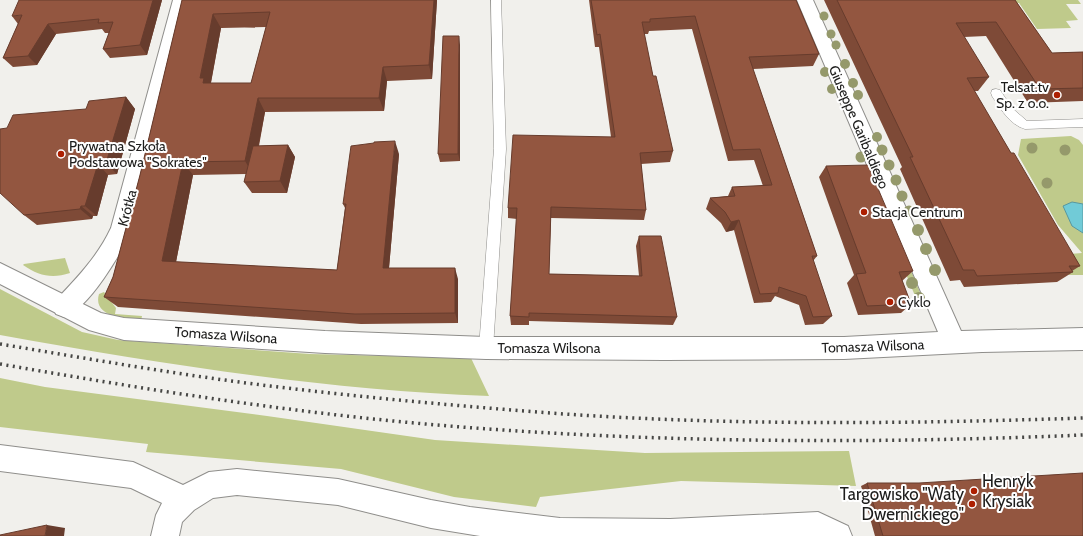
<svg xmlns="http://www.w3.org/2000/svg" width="1083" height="536" font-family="Cabin,sans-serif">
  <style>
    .green { fill: #bfca8b }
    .water { fill: #71cbd7; stroke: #58979f }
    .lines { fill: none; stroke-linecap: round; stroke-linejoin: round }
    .service-casing { stroke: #8f8e8b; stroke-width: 1 }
    .minor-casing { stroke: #8f8e8b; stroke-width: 2 }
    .tertiary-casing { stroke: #8f8e8b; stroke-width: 2 }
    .service { fill: #fff; fill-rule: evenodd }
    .minor { fill: #fff; fill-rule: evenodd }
    .tertiary { fill: #fff; fill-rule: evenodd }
    .rail { stroke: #464644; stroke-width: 3.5; stroke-dasharray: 2 4.5; stroke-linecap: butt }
    .tree { fill: #95996b }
    .wall { fill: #7e4a37; fill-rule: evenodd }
    .shaded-wall { fill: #673c2d }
    .building { fill: #935640; stroke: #673c2d; fill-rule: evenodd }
    .poi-dot { fill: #ad1f01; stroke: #fff; stroke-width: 1.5 }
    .labels { text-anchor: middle; stroke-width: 4; stroke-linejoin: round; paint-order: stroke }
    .poi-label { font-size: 14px; fill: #1d1d1c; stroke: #fff; text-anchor: start }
    .street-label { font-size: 14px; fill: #1d1d1c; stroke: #fff }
    .near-poi-label { font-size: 17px; fill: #1d1d1c; stroke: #fff; text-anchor: start }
  </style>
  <rect width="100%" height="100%" fill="#f1f0ec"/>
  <!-- green -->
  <path class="green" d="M1001,0h77l3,4h-15l12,16 -12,1 5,7 -34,1 -18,-26 -16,1z
    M1071,136l8,4 4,5v130h-14l-13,-20 26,-2 -24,-28 -40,-70 3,-16z
    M864,173l9,5 53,129 -8,-4z
    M65,258l5,15c-18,6 -31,3 -47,-8l1,-1z
    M0,289l82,43 36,8 192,14 161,4 18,38c-164,-6 -327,-32 -489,-61z
    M104,292l12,16 -1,6 27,2 -1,5c-14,-2 -49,-4 -42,-27z
    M0,378l45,9 222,29 168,24 210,13 204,-2 7,35 -175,-5 -141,16 -4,10 -82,-10 -113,-28 -195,-17 2,-8 -148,-17z"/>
  <!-- water -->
  <path class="water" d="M1072,202l11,2v29l-11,-7 -9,-20z"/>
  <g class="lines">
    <!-- service casing -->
    <g class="service-casing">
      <path id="service" d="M491,0h10l5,149 -13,199 -2,5 -5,2 -5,-2 -2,-5 15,-199z
        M996,89l4,1 12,18 15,13 56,-2v8l-58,2c-15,-4 -25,-21 -33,-33l-1,-3 1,-3z"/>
    </g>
    <!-- minor casing -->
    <g class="minor-casing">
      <path id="minor" d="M173,0h16l-56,228c-12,25 -43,80 -69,89l-8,-3 -3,-7 3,-7c21,-22 42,-44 55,-72z
        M0,445l133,17 50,23 26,-13 28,-3 101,10 93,21 39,7 90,11 110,1 148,-7 30,14 4,10h-372l-49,-8 -93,-23 -101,-10 -24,3 -19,12 -12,12 -3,14h-28l5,-21 6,-12 -31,-15 -131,-17z"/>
    </g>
    <!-- tertiary casing -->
    <g class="tertiary-casing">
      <path id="tertiary" d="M797,0h16l148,331 122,-3v22l-101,2 -138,7 -179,1 -179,-1 -161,-6 -201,-13 -35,-10 -89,-46v-21l101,50 23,5 201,13 161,6h358l94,-5z"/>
    </g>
    <!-- service -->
    <use href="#service" class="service"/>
    <!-- minor -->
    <use href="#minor" class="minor"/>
    <!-- tertiary -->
    <use href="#tertiary" class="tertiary"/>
    <!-- rail -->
    <path class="rail" d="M0,344c90,15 180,31 270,42 89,11 178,19 267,26 182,14 364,12 546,6
      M0,364c149,26 299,50 449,62 211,17 422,18 634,9"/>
  </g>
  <!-- trees -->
  <g class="tree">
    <circle cx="824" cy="16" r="4.5"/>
    <circle cx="831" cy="34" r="4.5"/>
    <circle cx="836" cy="45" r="4.5"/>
    <circle cx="845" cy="64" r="5"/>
    <circle cx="825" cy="72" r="5"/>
    <circle cx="853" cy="83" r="5"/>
    <circle cx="832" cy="89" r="5"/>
    <circle cx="858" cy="95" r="5"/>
    <circle cx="877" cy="137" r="5"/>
    <circle cx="1032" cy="148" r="5.5"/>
    <circle cx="882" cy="150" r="5.5"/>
    <circle cx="1065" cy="150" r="5.5"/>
    <circle cx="861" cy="157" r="5.5"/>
    <circle cx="889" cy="165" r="5.5"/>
    <circle cx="896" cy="180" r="5.5"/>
    <circle cx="1047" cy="183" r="5.5"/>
    <circle cx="902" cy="196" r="5.5"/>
    <circle cx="909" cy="211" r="5.5"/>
    <circle cx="918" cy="230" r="6"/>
    <circle cx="926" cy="249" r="6"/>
    <circle cx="935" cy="270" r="6"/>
    <circle cx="912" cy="283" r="6"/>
    <circle cx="919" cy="298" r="6"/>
  </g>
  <!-- wall -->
  <path class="wall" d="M162,0l-15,55 -37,3 -7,-9 6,-16h-4l-3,-4 -46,5 -19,31 -24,2 -10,-9 15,-34 -6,-8z
    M182,0h255l-5,79 -45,2 -3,30 -119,1 -6,34 29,-1 7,12 -8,36h-35l-8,-11 2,-8 -53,1 -17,87 161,8 8,-62 -2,-4 56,-50 -10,114 69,11v44l-97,1 -243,-17 -14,-10 9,-20 27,-102zM266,27l-15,56h-40l10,-55z
    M589,0h207l23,54 -6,12 -60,3 64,187 -4,5 19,55 -9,8 -18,1 -6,-20 -24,-9 -4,6 -17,1 -20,-73 -8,2 -5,-9 -15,-14 4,-11 18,-2 4,-9 31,-1 -9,-26 -26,1 -36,-132 -43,2 -1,3h-4l9,42 20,75 -3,11 -29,2 5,46 -2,10 -93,-2 -2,56 90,2 -3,-30 3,-10 38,81 -4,8 -144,-4v4h-18l-1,-9 7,-97 -9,-1v-10l103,-71 -12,-90h-4z
    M824,0h191l37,53 31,-1v49l-55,2 -42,-67 -22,1 25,40 -11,14h-4l37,62 69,113 -8,5 1,1 -16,10 -93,5 -4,-7 -10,1 -50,-112 2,-2z
    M460,45v116l-20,1 -2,-8z
    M126,97l9,12 -18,65 -9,1 -11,41h-4l-1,3 -55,6 -13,-10 62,-106z
    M826,166l87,105 -11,10 9,23 -10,9 -43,2 -11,-32 7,-8 -35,-98z
    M867,483h52l164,53h-208l-14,-50z"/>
  <!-- shaded-wall -->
  <path class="shaded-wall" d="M153,0h9l-15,55 -7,-10z
    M434,0h3l-5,79 -3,-14z
    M213,14l8,14 -11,59 2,9 -12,-18z
    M48,24l8,10 -19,31 -9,-9z
    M459,36l1,9v116l-2,-7z
    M383,67l4,14 -3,30 -5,-13z
    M126,97l9,12 -18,65 -11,-11z
    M258,98l7,14 -12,62 -8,-13z
    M395,141l4,13 -11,125 -5,-11z
    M288,145l7,12 -8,36 -7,-12z
    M183,162l10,13 -19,97 -12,-11z
    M98,164l10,11 -11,41 -12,-10z
    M81,206l12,10 -1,3 -12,-10z
    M739,220l-5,10 -8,2 5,-10z
    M455,268l3,11v44l-3,-10z
    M47,525l18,3 -1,8h-19z"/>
  <!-- building -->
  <path class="building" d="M19,0h134l-13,45 -37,4 10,-27 -15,1 1,-4 -51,5 -20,32 -25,2 19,-43 -10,1z
    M182,0h252l-5,65 -46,2 -4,31h-121l-13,63 -62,1 -21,99 175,9 9,-66h-3l8,-58 23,-3v-1l21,-1 -12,127h72v45l-100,1 -251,-17 9,-20 27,-102zM270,12l-19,71h-48l1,-5h-4l13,-64z
    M591,0h205l23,54 -70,3 68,199h-5l20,60 -19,1 -7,-21 -27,-9 -1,6 -18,1 -21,-74 -8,2 -6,-10 -15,-14 25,-2 -3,-9 40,-2 -12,-36 -27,1 -38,-134 -45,3v3h-8l11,54h3l17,75 -33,2 6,57 -95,-3 -2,67 93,2 -3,-40h22l16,81 -148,-4v4l-19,-1 7,-108h-9l5,-73 102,2 -15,-103 -3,1z
    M837,0h178l37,53 31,-1v36l-43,1 -44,-67 -40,1 33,54 -22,1 44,75h3l66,113h-11l4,6 -96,4 -3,-6h-11l-53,-113h3z
    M443,36h16l-1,118h-20z
    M126,97l-20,66 -8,1 -13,42h-4l-1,3 -56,6 -24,-22v-64l7,-1 6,-13 73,-6 3,-8z
    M288,145l-8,36 -36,1 9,-36z
    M868,165l45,106 -14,1 12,32 -44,2 -11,-32 10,-1 -40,-107z
    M1083,473v63h-200l-16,-53h52z
    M47,525l-2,11h-45v-1z"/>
  <!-- markers -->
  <g class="poi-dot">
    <circle cx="1057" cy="95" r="4"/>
    <circle cx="61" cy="154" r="4"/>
    <circle cx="864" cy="212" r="4"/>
    <circle cx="890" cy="302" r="4"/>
    <circle cx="974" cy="491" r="4"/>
    <circle cx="972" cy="504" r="4"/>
  </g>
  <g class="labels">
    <!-- poi labels -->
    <g class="poi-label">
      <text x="1049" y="92" text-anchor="end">Telsat.tv<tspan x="1049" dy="16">Sp. z o.o.</tspan></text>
      <text x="69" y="151">Prywatna Szkoła<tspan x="69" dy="16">Podstawowa "Sokrates"</tspan></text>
      <text x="872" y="217">Stacja Centrum</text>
      <text x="898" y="307">Cyklo</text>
    </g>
    <!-- street labels -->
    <g class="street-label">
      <text transform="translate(859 127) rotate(67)" y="5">Giuseppe Garibaldiego</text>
      <text transform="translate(127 208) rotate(-75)" y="5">Krótka</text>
      <text transform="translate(226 335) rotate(4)" y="5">Tomasza Wilsona</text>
      <text transform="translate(873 346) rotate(-2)" y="5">Tomasza Wilsona</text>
      <text x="549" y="353">Tomasza Wilsona</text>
    </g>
    <!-- near-poi labels -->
    <g class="near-poi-label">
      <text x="982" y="487">Henryk<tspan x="982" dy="20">Krysiak</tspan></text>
      <text x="964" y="500" text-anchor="end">Targowisko "Wały<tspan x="964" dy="20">Dwernickiego"</tspan></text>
    </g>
  </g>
</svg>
